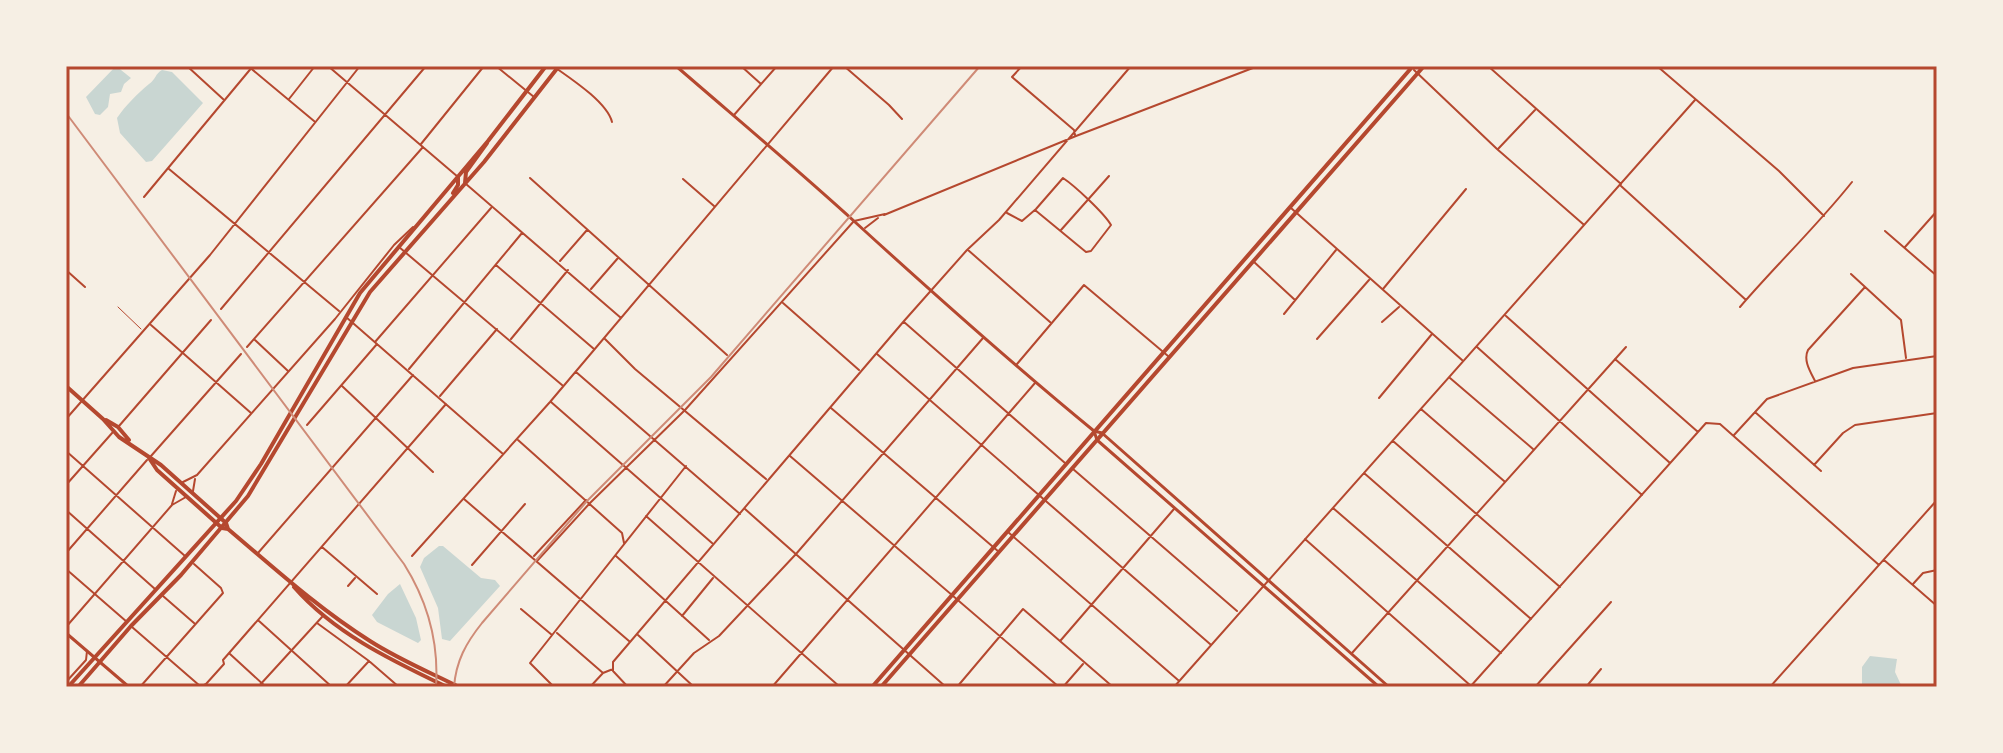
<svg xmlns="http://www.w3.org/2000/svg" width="2003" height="753" font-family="'Titillium Web',sans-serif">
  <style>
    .water { fill: #c9d6d2 }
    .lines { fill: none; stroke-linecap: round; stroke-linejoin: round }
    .service { stroke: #b5482f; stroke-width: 1 }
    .minor { stroke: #b5482f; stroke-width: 2 }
    .tertiary { stroke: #b5482f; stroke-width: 2 }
    .secondary { stroke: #b5482f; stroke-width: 3 }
    .primary { stroke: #b5482f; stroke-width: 4 }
    .trunk { stroke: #b5482f; stroke-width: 4 }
    .rail { stroke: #cf8b77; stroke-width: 2 }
    .neatline { fill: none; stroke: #b5482f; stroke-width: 3 }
  </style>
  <rect width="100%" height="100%" fill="#f6efe4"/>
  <!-- water -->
  <path class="water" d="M116,66l15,12 -7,6 -3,8 -11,2 -2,13 -8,8 -5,-1 -9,-17z
    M162,70l10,2 31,31 -51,58 -6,1 -26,-29 -3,-15c9,-13 20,-24 32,-34 7,-5 6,-10 13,-14z
    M439,546h4l38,32 14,2 5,6 -50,55 -8,-2 -4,-31 -18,-41 4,-9z
    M400,584l16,34 5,22 -3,3 -41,-21 -5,-7 16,-21z
    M1870,656l27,3 -2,13 7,15h-40v-20z"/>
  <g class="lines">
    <!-- service -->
    <path class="service" d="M118,307l23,22"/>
    <!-- minor -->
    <path class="minor" d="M187,66l36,33
      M248,66l66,55
      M328,66l130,111
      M496,66l38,31
      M553,66c17,12 54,36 59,56
      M741,66l20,18
      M844,66l45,39 13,14
      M928,66l1,1
      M1022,66l-10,11 62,53 1,5
      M1488,66l133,118
      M1657,66l122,105 45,45
      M1414,70l83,79 86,75
      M289,99l26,-33
      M734,115l43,-49
      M421,144l63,-78
      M1498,149l37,-39
      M169,169l170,142
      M530,178l197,177
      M683,179l31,27
      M466,184l155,134
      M1621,186l125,114
      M144,197l109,-131
      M1291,208l171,152
      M1007,213l15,8 14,-12 27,-31c12,8 41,35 48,47l-20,26 -5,1 -51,-42
      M884,215l192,-79 182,-70
      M865,228l13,-10
      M1061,230l48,-54
      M1885,231l52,45
      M399,247l163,138
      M1905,247l32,-36
      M968,250l82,72
      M560,261l27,-31
      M1253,261l42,39
      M496,265l98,84
      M66,270l19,17
      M1851,274l50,46 5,38
      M591,289l27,-31
      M1383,289l83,-100
      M783,303l76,67
      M1740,307c37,-43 77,-81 112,-125
      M221,309l205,-243
      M1284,314l52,-64
      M1506,316l164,147
      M346,317l157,137
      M904,322l161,141
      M1382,322l17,-15
      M151,325l100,88
      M511,339l57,-69
      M605,339l30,30 131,110
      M1317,339l52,-59
      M255,340l33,31
      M375,342l116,-134
      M247,347l176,-200
      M1477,347l165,148
      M877,354l333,290
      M1615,359l83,73
      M1017,364l67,-79 84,71
      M409,369l113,-136
      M576,372l164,142
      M1450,378l83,71
      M1815,381c-5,-10 -12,-21 -7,-31l57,-63
      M342,386l91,86
      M440,396l57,-67
      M1379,398l53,-64
      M551,402l161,141
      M831,408l168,144
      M1421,409l83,72
      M1755,412l66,59
      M66,419l144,-164 150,-189
      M307,425l70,-81
      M119,426l92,-106
      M1734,435l33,-36 86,-31 84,-12
      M518,440l104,93 2,10
      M1393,441l167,146
      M66,451l119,105
      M151,456l90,-102
      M790,456l269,231
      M1814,465l29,-32 12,-8 82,-12
      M1073,469l164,142
      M1364,473l167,146
      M66,485l47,-53
      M464,499l165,142
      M172,504l4,-13
      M1333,508l168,145
      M745,509l201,178
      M66,510l89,79
      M646,516l194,171
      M1008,532l170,148
      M1305,539l166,147
      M322,547l55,47
      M66,553l81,-93
      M258,553l155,-178
      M412,556l138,-154 284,-336
      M534,556l52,-56
      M616,556l93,84
      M1884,560l53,46
      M537,561l53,-58 95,-93 169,-189 31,-7
      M472,565l53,-61
      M1913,584l10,-11 14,-3
      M348,586l7,-8
      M163,596l31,27
      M521,609l31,26
      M682,616l31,-38
      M259,621l73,66
      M317,623l52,38 30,26
      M66,627l106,-122 14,-8
      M132,627l68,59
      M557,633l46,40
      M638,635l56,52
      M1061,640l113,-131
      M1352,653l274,-306
      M230,654l36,33
      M66,682l20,-22 1,-9
      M140,687l83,-94 -2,-5 -27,-24
      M200,687l6,-3 18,-20 -1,-4 223,-256
      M345,687l24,-26
      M554,687l-24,-24 156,-197
      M590,687l13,-14 10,-4
      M628,687l-15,-16v-9l291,-341 63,-71 32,-30 132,-154
      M663,687l31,-34 25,-17 77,-82 187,-216
      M772,687l263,-304
      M957,687l66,-78 90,78
      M1063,687l20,-23
      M1174,687l521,-587
      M1470,687l236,-264 14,1 159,141
      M1535,687l76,-85
      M1586,687l15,-18
      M1770,687l167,-187"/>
    <!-- tertiary -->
    <path class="tertiary" d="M183,482l14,-7 138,-156 59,-74 19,-18
      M193,491l2,-12
      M66,569l61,53
      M258,687l64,-70"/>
    <!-- secondary -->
    <path class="secondary" d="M676,66c60,52 121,103 179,156 79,72 157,142 239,209l8,2 287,254
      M1094,431l3,9 282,247
      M66,633l63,54"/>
    <!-- primary -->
    <path class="primary" d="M465,183l1,-11 21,-29
      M453,193l5,-8v-8
      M68,687l168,-186 25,-37 99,-171 128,-152 58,-75
      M78,687l53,-61 50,-51 67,-79 122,-204 114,-130 75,-96"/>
    <!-- trunk -->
    <path class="trunk" d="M66,386l37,33 16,18 42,28 65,58 2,6
      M106,420l12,7 11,13
      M149,458l8,12 65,58 6,1c46,39 91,80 142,112 28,18 59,31 89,46
      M294,587c41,47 99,74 153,100
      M872,687l541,-621
      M881,687l543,-621"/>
    <!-- rail -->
    <path class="rail" d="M66,113l338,451c24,38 35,78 32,123
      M454,687c2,-26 12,-44 28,-64l105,-122 124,-124 269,-311"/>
  </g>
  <!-- border -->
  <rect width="2003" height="753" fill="none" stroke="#f6efe4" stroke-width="136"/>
  <rect x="68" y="68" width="1867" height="617" class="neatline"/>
</svg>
